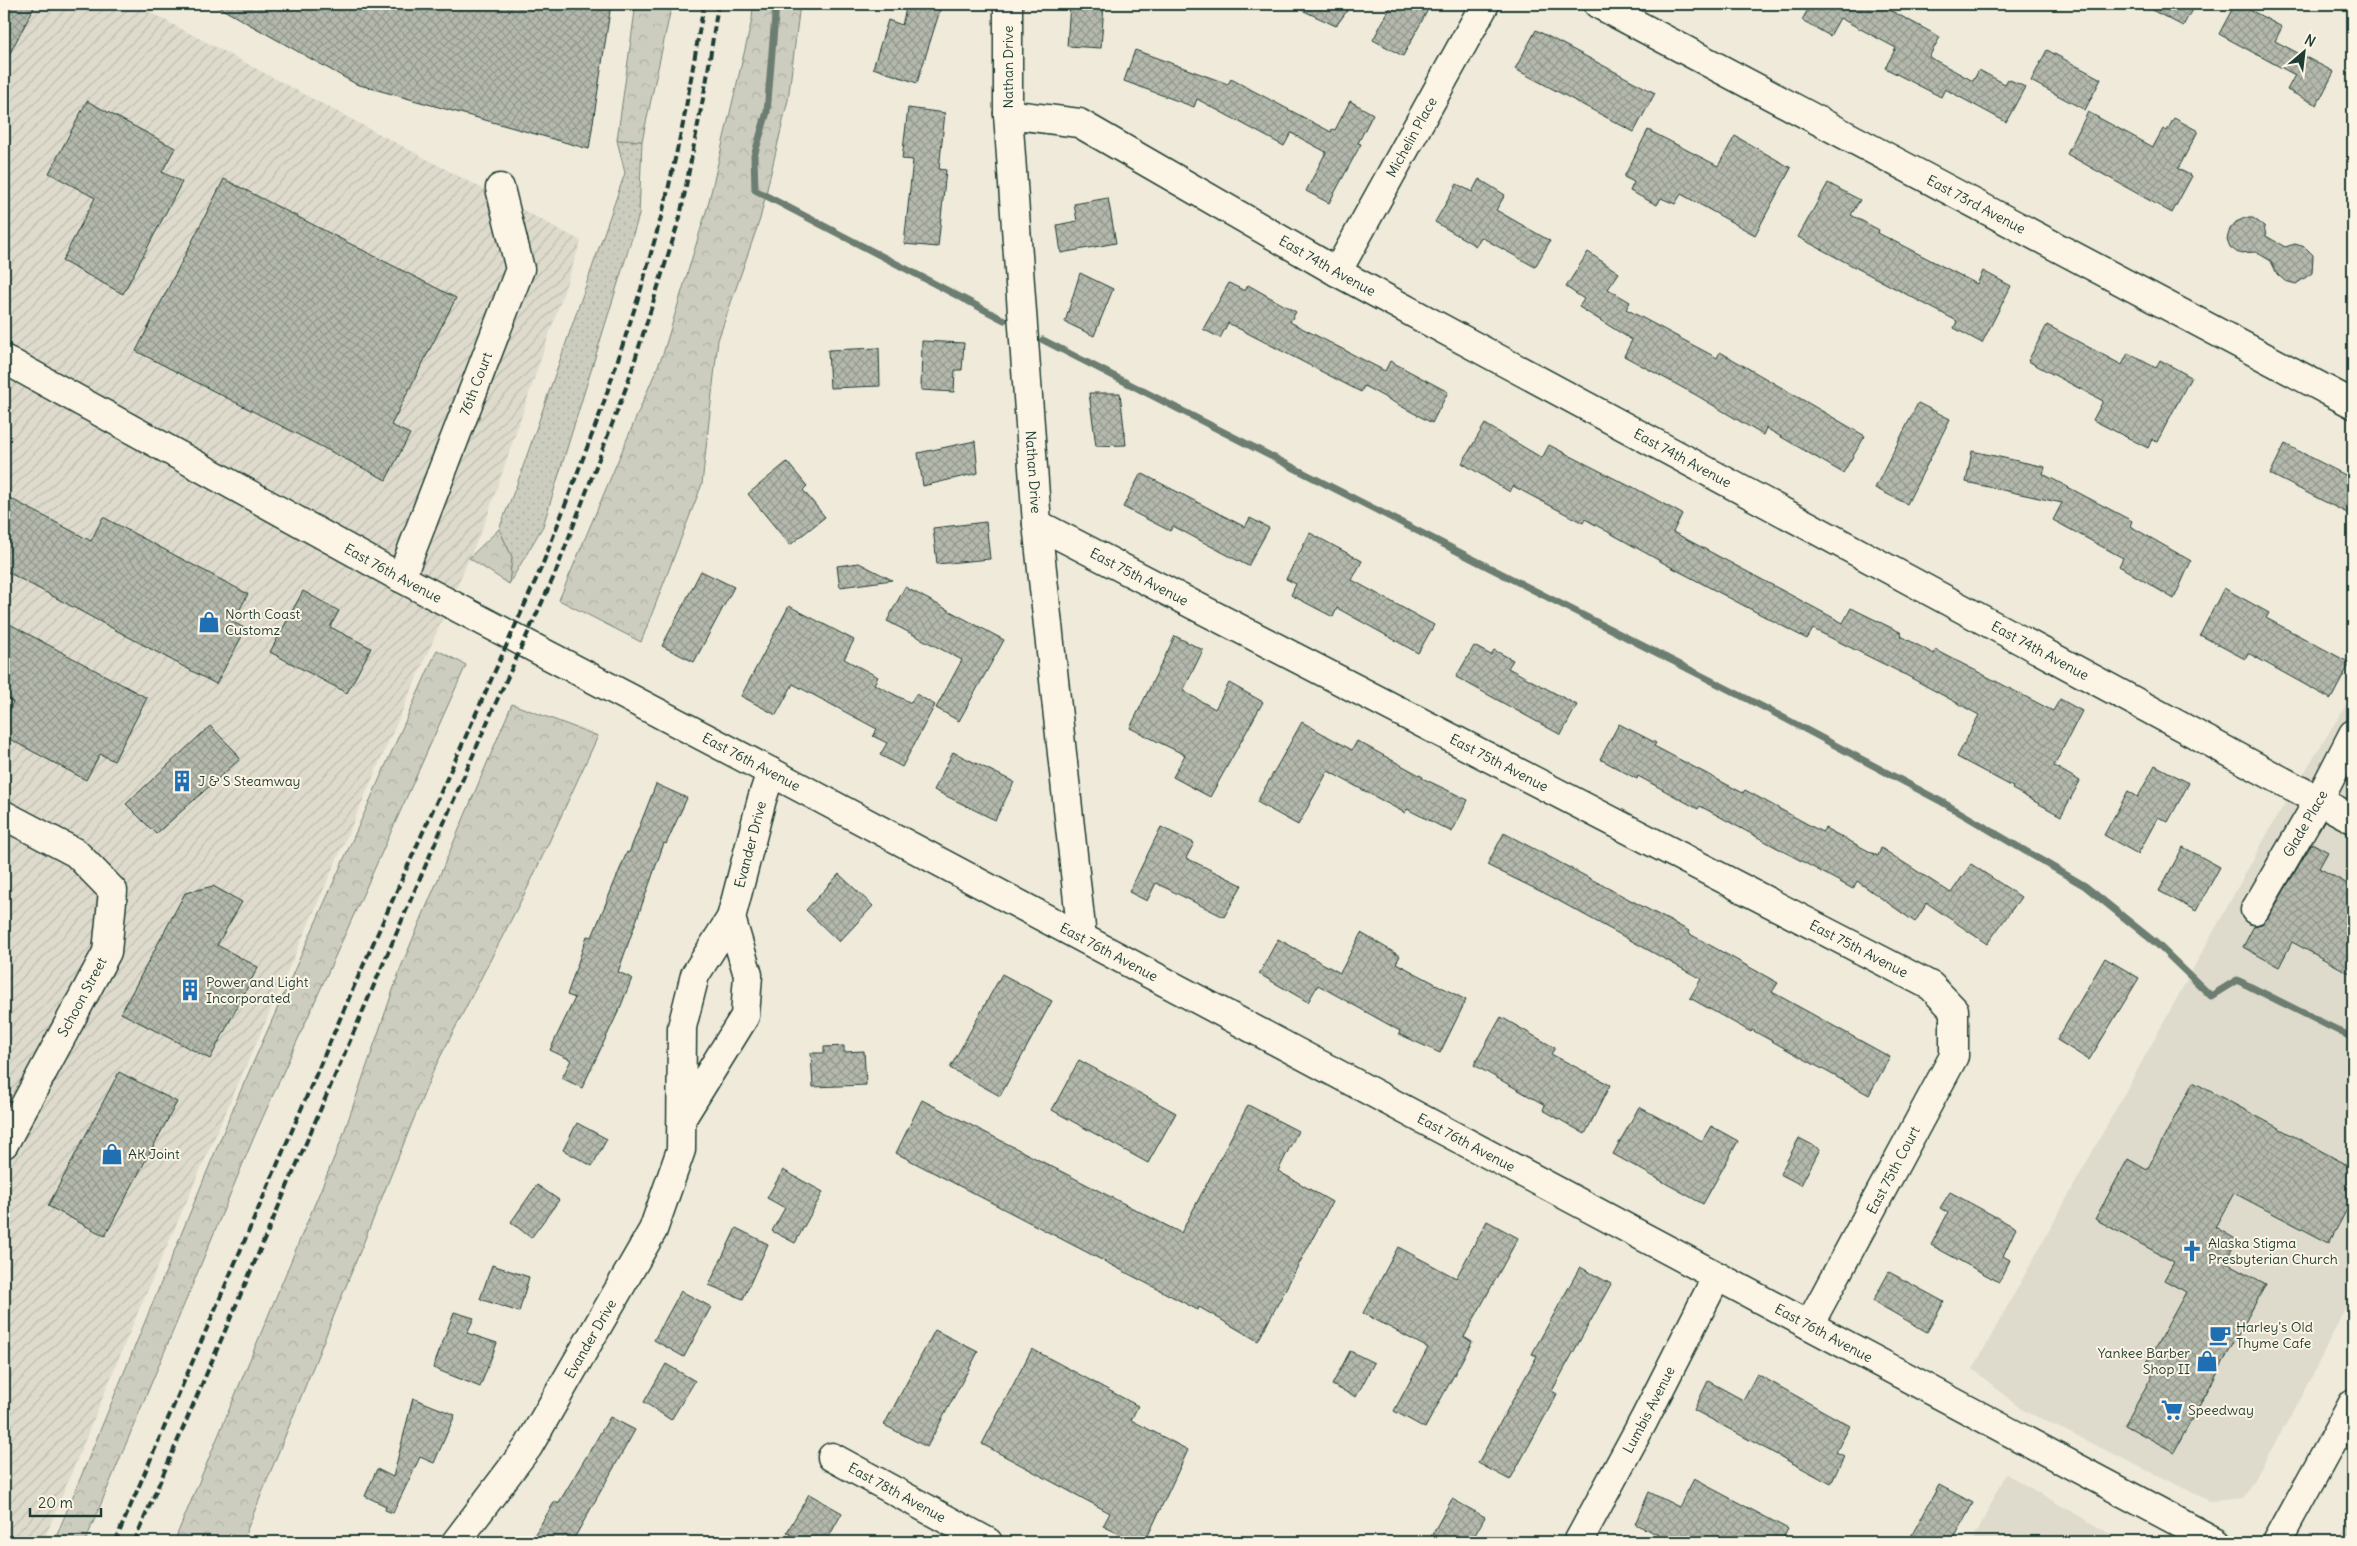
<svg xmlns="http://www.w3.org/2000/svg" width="2357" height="1546" font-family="Delius,sans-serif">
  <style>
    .built { fill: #dedbcc }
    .industrial { fill: url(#industrial-furrows) }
    .grass { fill: url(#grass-dots); stroke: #76857a }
    .forest { fill: url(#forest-crowns); stroke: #76857a }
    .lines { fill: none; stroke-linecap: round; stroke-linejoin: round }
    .stream { stroke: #6c7d71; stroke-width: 7 }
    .building { fill: url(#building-cross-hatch); stroke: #1f3d34 }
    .minor-casing { stroke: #1f3d34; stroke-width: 31 }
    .major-casing { stroke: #1f3d34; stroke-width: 31 }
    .minor { stroke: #fcf5e5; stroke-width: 28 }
    .major { stroke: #fcf5e5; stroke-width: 28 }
    .rail { stroke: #1f3d34; stroke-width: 4; stroke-dasharray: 8 4; stroke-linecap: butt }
    .labels { text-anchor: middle; stroke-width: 4; stroke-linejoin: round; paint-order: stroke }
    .street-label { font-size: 14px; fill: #1f3d34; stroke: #fcf5e5 }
    .poi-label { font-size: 14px; fill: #1f3d34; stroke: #fcf5e5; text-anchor: start }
  </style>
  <defs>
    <pattern id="industrial-furrows" width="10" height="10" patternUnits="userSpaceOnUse" patternTransform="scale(1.25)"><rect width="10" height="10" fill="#dedbcc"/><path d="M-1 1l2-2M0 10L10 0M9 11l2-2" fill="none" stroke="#bebdb0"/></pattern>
    <pattern id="grass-dots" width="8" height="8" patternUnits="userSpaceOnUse" patternTransform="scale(1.25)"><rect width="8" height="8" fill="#cccdbf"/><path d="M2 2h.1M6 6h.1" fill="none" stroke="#afb1a5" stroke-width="1.8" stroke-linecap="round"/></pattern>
    <pattern id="forest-crowns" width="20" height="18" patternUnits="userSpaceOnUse" patternTransform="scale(1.25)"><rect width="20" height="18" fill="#cccdbf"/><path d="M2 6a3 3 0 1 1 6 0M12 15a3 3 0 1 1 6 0" fill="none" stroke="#afb1a5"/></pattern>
    <pattern id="building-cross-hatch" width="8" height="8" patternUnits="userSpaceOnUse" patternTransform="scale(1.25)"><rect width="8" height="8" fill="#b5b9ad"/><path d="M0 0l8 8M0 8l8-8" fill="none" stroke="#93988e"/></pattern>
  </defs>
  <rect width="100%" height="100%" fill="#efeada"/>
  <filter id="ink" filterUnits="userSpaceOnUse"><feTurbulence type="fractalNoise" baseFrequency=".02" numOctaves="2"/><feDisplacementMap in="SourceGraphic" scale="10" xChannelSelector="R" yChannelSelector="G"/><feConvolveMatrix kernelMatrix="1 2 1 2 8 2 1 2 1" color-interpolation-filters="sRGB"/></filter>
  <g filter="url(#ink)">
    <!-- built -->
    <path class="built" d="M2353,694v598l-49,101 -61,105 -33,3 -189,-92 -48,-40 303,-551z
      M2006,1474l118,68h-152z"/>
    <!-- industrial -->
    <path class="industrial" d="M4,4h130l447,237 -95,279 -349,794 -94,228h-39z
      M2353,1516v26h-14z"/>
    <!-- grass -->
    <path class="grass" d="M617,140l25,1 -3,74 -96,311 -34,58 3,-27 -13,-28 18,-45 108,-311z"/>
    <!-- forest -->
    <path class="forest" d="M636,4h36l-30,137 -25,-1z
      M753,4h47l-12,96 -28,119 -42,121 -16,144 -61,158 -82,-42 104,-246 45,-149 44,-185z
      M499,529l13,28 -3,27 -40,-26z
      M437,650l29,15 -212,472 -169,405h-31l183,-443z
      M512,704l86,32 -68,147 -96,186 -192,473h-68l167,-401 60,-174z"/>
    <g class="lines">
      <!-- stream -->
      <path class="stream" d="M776,4l-9,108 -13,44 1,34 249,130
        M1043,340l724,369 175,93 143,84 72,58 54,52 26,-16 116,58"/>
    </g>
    <!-- building -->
    <path class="building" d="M4,4h32l-32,60z
      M213,4h398l-22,145 -233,-65z
      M907,4h35l-25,79 -44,-15 15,-48 14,5z
      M1070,4h34l-3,44 -34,-2z
      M1289,4h63l-16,22z
      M1392,4h39l-28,52 -30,-16z
      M1811,4h80l-3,5 52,28 -11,20 44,24 6,-11 26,14 3,-5 17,8 -19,35 -61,-33 -4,8 -56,-29 11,-20 -56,-30 -10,18 -28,-16z
      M2140,4h55l-12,22z
      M2235,4h4l43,23 -7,14 59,31 -17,33 -30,-15 8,-15 -76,-41z
      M1536,30l119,63 -21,39 -119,-63z
      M1135,50l93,34 3,-5 100,53 1,-3 3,1 15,-29 23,13 -15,29 3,1 -32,59 -23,-12 20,-39 -35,-19 -7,13 -87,-47 -3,8 -70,-26z
      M2047,50l54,29 -16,31 -54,-29z
      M87,101l88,47 -13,24 20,10 -59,112 -61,-33 33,-63 -46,-25z
      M908,108l37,5 -6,56 7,1 -8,77 -34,-3 9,-84 -11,-1z
      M2088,112l65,35 10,-18 4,2 7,-13 24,13 -20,38 14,7 -20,37 -105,-59z
      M1648,130l70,36 17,-30 56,32 -36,67 -74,-41 -6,10 -14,-6 -4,7 -27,-14 4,-9 -10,-5z
      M224,179l232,119 -65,127 19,9 -24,46 -250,-129z
      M1479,179l26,16 -9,15 54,31 -15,26 -54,-30 -5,9 -41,-24 22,-38 15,8z
      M1828,183l32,17 -9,15 28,15 -1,3 99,51 6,-13 28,15 -29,57 -28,-15 3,-7 -159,-84z
      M1108,198l8,45 -55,10 -4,-28 20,-4 -3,-17z
      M2245,218h8l11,8 2,10 19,11 10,-3 10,3 8,8 -1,18 -16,11 -11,-3 -8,-7 -6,-13 -15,-9 -18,1 -8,-6 -3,-8 3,-10 6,-7z
      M1588,252l31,21 -11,16 22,13 -4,7 91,49 3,-6 145,84 -22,37 -77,-45 -3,7 -67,-40 -72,-39 8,-16 -53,-33 5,-8 -18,-12z
      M1080,273l33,16 -19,47 -29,-14z
      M1229,283l16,8 3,-6 48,27 -6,10 95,49 5,-10 58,31 -16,31 -68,-37 -3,6 -133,-69 -8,15 -17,-9z
      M2047,325l75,40 6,-12 28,15 4,-8 31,17 -34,65 -5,-3 -4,9 -55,-28 10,-19 -75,-40z
      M922,341l42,2 -2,27h-7l-1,22 -33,-2z
      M879,348l1,38 -50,2 -2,-38z
      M1089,393h31l6,52 -30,1z
      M1918,403l32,16 -43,85 -32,-16z
      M1485,424l57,34 7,-13 82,42v-1l51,28 -9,18 170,91 8,-15 51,25 -1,3 33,18 2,-4 117,61 7,-12 22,12 -28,55 26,15 -19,35 -49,-27 1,-2 -56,-30 22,-42 -75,-41 -91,-45 -6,10 -138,-73 -84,-47 -2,4 -70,-37 -3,6 -48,-29z
      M975,441l3,32 -55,13 -5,-33z
      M2285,444l68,35v37l-83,-42z
      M1972,451l73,16 -2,7 89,47 -2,5 61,35 -17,38 -55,-33 4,-8 -70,-38 9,-17 -96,-21z
      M787,462l20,24 -4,4 22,27 -35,28 -42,-51z
      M1141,473l104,54 5,-9 19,10 -21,38 -75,-40 -3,5 -47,-24z
      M4,495l87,46 12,-24 145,77 -15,28 13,7 -30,55 -212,-114z
      M986,522l4,37 -53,5 -4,-36z
      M1310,533l52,28 -10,19 82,45 -16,28 -81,-45 -4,9 -42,-22 5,-11 -10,-5z
      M859,563l33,17 -52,7 -3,-21z
      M701,571l33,16 -40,75 -32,-16z
      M905,587l99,53 -45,81 -23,-13 26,-48 -75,-39z
      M2224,588l45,25 -3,5 84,45 -19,36 -83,-46 -3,6 -45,-24z
      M303,591l36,20 -9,16 41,21 -24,45 -77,-41z
      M789,606l65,34 -10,19 34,18 -4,7 37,19 5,-9 19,11 -33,62 -22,-12 7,-12 -14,-7 4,-7 -84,-45 -17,31 -35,-19z
      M4,621l143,77 -33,63 -14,-7 -14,26 -82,-44v-16l9,-18 -9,-5z
      M1175,636l28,14 -20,41 32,18 14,-26 34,19 -53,95 -37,-20 12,-22 -55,-27z
      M1474,646l17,9 3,-5 19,10 -5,8 69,37 -16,30 -105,-58z
      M1302,722l50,28 5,-9 66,36 -1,1 46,22 -16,32 -45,-23 -2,4 -77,-42 -30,54 -41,-23z
      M1619,724l37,19 -2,3 89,47 2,-3 77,42 3,-4 53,28 3,-8 70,45 20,-29 50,33 -34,47 -60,-41 -12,19 -58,-41 -4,8 -153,-83 -2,3 -60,-33 -1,3 -37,-20z
      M210,726l24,24 6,9 -84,75 -30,-30z
      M953,752l61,30 -19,38 -61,-30z
      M2155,765l34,18 -21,39 -10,-5 -20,37 -34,-19 24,-44 10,6z
      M656,784l31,14 -21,46 -2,-1 -46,129 14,6 -12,30 -38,80 -20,-10 9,-18 -21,-10 25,-52 -8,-3 20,-59 5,1 35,-85 2,1z
      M1161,827l33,16 -8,15 56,27 -18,32 -68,-34 -9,18 -18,-9z
      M1504,833l185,98 -1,2 90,50 -6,9 118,65 -21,38 -117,-65 -1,2 -61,-34 11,-19 -151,-83 -63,-31z
      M2312,843l16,9 -9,16 34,19v88l-61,-33 -13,25 -36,-20 11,-21 8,-2 6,-6z
      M2183,847l37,20 -24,44 -37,-20z
      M839,874l34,32 -34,36 -33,-32z
      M213,886l29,16 -25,43 41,22 -48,92 -89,-46 64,-120z
      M1361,933l39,23 -4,7 70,37 -26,53 -41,-19 1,-3 -82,-46 -10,17 -49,-28 19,-35 62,34z
      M2105,958l34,20 -50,82 -32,-20z
      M1002,974l50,27 -52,95 -50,-28z
      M1501,1017l54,31 -4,6 59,31 -25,49 -42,-24 2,-5 -71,-40z
      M844,1046v6l20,-1 2,34 -53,2 -2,-34h13v-6z
      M1079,1060l97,53 -28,50 -96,-53z
      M119,1072l58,30 -72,134 -57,-30z
      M2193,1082l160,86v30l-24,45 -95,-50 -19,34 22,13 -12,22 41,22 -92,168 -49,-27 29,-53 -9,-6 41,-74 -22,-12 10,-18 -79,-43 33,-60 19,11z
      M922,1100l259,133 67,-128 50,26 -20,40 54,31 -74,139 -59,-34 -1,3 -302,-157z
      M1639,1107l63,34 9,-15 27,15 -35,63 -90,-50z
      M577,1123l30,16 -15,27 -29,-16z
      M1799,1138l21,11 -19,36 -21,-11z
      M783,1170l40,22 -28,51 -23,-12 13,-23 -18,-10z
      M537,1185l22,15 -28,38 -20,-16z
      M1950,1192l66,36 -13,28 7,4 -11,22 -68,-37 17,-32 -8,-5z
      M1487,1221l31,17 -54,99 8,5 -47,86 -31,-17 34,-63 -65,-35 35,-66 58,31z
      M736,1228l32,16 -25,55 -34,-14z
      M492,1265l37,12 -10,35 -39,-13z
      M1580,1267l31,17 -59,107 5,3 -47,86 -32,-17 59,-107 -5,-2z
      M1889,1272l55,30 -17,30 -54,-31z
      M681,1291l30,16 -27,50 -30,-17z
      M454,1312l20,6 -7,15 30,10 -17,44 -47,-19z
      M935,1330l43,22 -51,95 -43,-22z
      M1032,1349l106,57 -7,14 57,30 -43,92h-9l-33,-16 7,-13 -128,-69z
      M1350,1351l24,12 -18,34 -24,-12z
      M666,1364l29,17 -24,39 -27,-18z
      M1757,1374l93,52 -14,26 8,4 -13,28 -137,-74 14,-29 35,19z
      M413,1398l42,17 -21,48 -14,-6 -27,56 -8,-3 1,-4 -21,-10 12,-27 16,8z
      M610,1417l25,13 -63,112h-42l25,-41 3,3z
      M1694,1479l94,50 -7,13h-108l-38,-18 14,-32 30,15z
      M1939,1485l34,18 -21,39h-44z
      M809,1494l33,19 -16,29h-23l-16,-10z
      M1452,1499l33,18 -14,25h-43z"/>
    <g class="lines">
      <!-- minor casing -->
      <g class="minor-casing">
        <g id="minor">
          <path id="s1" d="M1008,4v110l29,410 45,413"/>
          <path id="s2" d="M1598,4l755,400"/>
          <path id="s3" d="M1008,114l71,9 258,149 1016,547"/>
          <path id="s4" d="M1337,272l148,-268"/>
          <path id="s5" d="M4,359l397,219 370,194 1445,770"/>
          <path id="s6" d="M1037,524l894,462 23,24v46l-145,269"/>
          <path id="s7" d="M401,578l119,-309 -20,-81"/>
          <path d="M4,815l72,38 37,38 -6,61 -103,192"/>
          <path id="s8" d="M2255,910l64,-110 34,-66"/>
          <path id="s9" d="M731,918l31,-119 9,-27"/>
          <path id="s10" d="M832,1457l156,85"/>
          <path id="s11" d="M456,1542l72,-95 125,-217 28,-80 1,-123 13,-52 36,-57 17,57 -3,41 -63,102"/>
          <path id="s12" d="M1578,1542l66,-122 73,-144"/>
        </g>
      </g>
      <!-- major casing -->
      <g class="major-casing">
        <path id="major" d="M2277,1542l76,-139"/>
      </g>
      <!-- minor -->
      <use href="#minor" class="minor"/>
      <!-- major -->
      <use href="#major" class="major"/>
      <!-- rail -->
      <path class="rail" d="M115,1542l240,-558 187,-418 59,-155 40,-122 24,-86 18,-79 21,-120
        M134,1542l359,-833 62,-135 72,-189 53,-168 27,-139 11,-74"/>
    </g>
  </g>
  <!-- icons -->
  <defs>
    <g id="shop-bare" transform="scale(1.725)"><path d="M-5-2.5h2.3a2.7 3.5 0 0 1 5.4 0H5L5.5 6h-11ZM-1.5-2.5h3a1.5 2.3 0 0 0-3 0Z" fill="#1f6fb2" stroke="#fcf5e5" stroke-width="2.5" paint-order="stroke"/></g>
    <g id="building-bare" transform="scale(1.725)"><path d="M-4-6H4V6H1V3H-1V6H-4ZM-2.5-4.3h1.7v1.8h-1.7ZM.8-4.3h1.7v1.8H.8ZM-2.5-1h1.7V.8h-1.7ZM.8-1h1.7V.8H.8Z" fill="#1f6fb2" stroke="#fcf5e5" stroke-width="2.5" paint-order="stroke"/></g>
    <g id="church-bare" transform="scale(1.725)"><path d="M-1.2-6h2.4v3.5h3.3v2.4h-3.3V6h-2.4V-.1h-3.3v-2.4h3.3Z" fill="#1f6fb2" stroke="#fcf5e5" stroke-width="2.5" paint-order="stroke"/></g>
    <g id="cafe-bare" transform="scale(1.725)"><path d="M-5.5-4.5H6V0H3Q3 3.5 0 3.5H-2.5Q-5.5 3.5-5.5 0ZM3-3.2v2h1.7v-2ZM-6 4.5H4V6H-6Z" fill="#1f6fb2" stroke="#fcf5e5" stroke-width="2.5" paint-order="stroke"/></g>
    <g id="supermarket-bare" transform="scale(1.725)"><path d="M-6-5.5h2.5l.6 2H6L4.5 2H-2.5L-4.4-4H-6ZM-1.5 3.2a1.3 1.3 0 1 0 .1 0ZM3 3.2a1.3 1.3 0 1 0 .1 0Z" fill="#1f6fb2" stroke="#fcf5e5" stroke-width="2.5" paint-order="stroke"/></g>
  </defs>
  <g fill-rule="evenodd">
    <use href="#shop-bare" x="209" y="622"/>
    <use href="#building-bare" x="182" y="781"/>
    <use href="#building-bare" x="190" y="990"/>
    <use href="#shop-bare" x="112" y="1154"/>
    <use href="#church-bare" x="2192" y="1251"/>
    <use href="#cafe-bare" x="2220" y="1335"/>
    <use href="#shop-bare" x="2207" y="1361"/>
    <use href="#supermarket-bare" x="2172" y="1410"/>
  </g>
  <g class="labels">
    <!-- street labels -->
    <g class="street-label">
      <text transform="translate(1008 67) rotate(-90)" y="5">Nathan Drive</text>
      <text dy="5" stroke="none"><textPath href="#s4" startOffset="154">Michelin Place</textPath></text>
      <text dy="5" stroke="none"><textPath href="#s2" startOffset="428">East 73rd Avenue</textPath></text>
      <text dy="5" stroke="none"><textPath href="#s3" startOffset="358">East 74th Avenue</textPath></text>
      <text dy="5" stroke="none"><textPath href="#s7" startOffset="208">76th Court</textPath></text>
      <text dy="5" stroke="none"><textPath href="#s3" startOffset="762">East 74th Avenue</textPath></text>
      <text dy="5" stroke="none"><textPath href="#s1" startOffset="469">Nathan Drive</textPath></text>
      <text dy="5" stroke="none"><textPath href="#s5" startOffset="444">East 76th Avenue</textPath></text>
      <text dy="5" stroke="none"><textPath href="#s6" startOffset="115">East 75th Avenue</textPath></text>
      <text dy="5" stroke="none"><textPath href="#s3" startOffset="1168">East 74th Avenue</textPath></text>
      <text dy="5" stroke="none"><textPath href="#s5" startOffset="849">East 76th Avenue</textPath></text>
      <text dy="5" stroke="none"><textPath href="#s6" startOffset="520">East 75th Avenue</textPath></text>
      <text dy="5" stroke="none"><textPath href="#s8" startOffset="100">Glade Place</textPath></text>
      <text dy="5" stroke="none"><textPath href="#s9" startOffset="76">Evander Drive</textPath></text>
      <text dy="5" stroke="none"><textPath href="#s6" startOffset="925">East 75th Avenue</textPath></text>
      <text dy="5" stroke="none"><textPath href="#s5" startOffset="1254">East 76th Avenue</textPath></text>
      <text transform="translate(82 997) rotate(-62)" y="5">Schoon Street</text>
      <text dy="5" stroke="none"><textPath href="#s5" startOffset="1659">East 76th Avenue</textPath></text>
      <text transform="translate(1893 1170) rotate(-62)" y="5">East 75th Court</text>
      <text dy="5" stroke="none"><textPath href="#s5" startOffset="2064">East 76th Avenue</textPath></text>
      <text dy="5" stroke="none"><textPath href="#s11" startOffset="244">Evander Drive</textPath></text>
      <text dy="5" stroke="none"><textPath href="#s12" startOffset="150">Lumbis Avenue</textPath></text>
      <text dy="5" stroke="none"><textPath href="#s10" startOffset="74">East 78th Avenue</textPath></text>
    </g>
    <!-- poi labels -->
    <g class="poi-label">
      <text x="225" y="619">North Coast<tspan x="225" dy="16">Customz</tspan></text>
      <text x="198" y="786">J &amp; S Steamway</text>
      <text x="206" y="987">Power and Light<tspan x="206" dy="16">Incorporated</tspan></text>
      <text x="128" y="1159">AK Joint</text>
      <text x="2208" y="1248">Alaska Stigma<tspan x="2208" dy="16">Presbyterian Church</tspan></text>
      <text x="2236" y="1332">Harley's Old<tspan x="2236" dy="16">Thyme Cafe</tspan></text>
      <text x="2190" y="1358" text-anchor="end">Yankee Barber<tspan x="2190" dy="16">Shop II</tspan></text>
      <text x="2188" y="1415">Speedway</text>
    </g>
  </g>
  <!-- margin -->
  <rect width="2357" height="1546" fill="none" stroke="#fcf5e5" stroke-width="20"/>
  <rect x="10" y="10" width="2337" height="1526" fill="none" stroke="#1f3d34" stroke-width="2" filter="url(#ink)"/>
  <!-- north arrow -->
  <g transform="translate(2304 52) rotate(28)" stroke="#fcf5e5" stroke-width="4" paint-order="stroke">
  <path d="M0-4L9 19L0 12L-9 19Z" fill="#1f3d34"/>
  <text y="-8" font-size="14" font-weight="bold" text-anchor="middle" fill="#1f3d34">N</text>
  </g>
  <!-- scale -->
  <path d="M30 1508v8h71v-8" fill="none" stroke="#1f3d34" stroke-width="2.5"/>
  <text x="38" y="1508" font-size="15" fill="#1f3d34" stroke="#fcf5e5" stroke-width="4" paint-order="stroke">20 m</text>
</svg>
